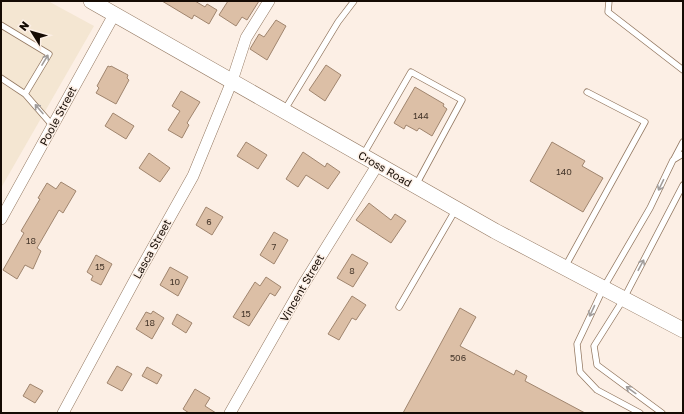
<svg xmlns="http://www.w3.org/2000/svg" width="684" height="414" font-family="'Golos Text',sans-serif">
  <style>
    .education { fill: #f4e6d2 }
    .building { fill: #dcbfa6; stroke: #a0856e }
    .lines { fill: none; stroke-linecap: round; stroke-linejoin: round }
    .lane-casing { stroke: #937861; stroke-width: 7 }
    .street-casing { stroke: #937861; stroke-width: 12 }
    .secondary-casing { stroke: #937861; stroke-width: 16 }
    .lane { stroke: #fff; stroke-width: 5.5 }
    .street { stroke: #fff; stroke-width: 11 }
    .secondary { stroke: #fff; stroke-width: 15 }
    .oneway { stroke: #a19d9b }
    .labels { text-anchor: middle; stroke-width: 3; stroke-linejoin: round; paint-order: stroke }
    .number-label { font-size: 9px; fill: #47382c }
    .street-label { font-size: 11px; fill: #150b04; stroke: #fcefe5 }
  </style>
  <rect width="100%" height="100%" fill="#fcefe5"/>
  <!-- education -->
  <path class="education" d="M1,1h47l46,25 -93,162z"/>
  <!-- building -->
  <path class="building" d="M162,1h33l10,6 2,-3 10,6 -8,14 -15,-9 -2,4z
    M228,1h31l-12,19 -5,-3 -6,9 -17,-11z
    M276,20l10,6 -19,34 -17,-11 9,-15 5,3z
    M326,65l15,10 -16,26 -16,-11z
    M108,66l2,1 1,-1 17,9 -1,3 2,2 -13,24 -20,-11 3,-5 -2,-2z
    M415,87l29,17 -1,2 4,3 -15,27 -13,-8 -2,3 -11,-6 -2,4 -10,-6z
    M181,91l19,11 -13,21 2,2 -7,13 -14,-8 12,-19 -8,-5z
    M113,113l21,13 -8,13 -21,-13z
    M246,142l21,13 -9,14 -21,-13z
    M552,142l33,19 -3,5 21,12 -20,34 -53,-31z
    M303,152l22,15 2,-4 13,9 -12,17 -22,-14 -8,12 -12,-8z
    M149,153l21,15 -10,14 -21,-14z
    M61,182l15,9 -13,22 -4,-3 -22,38 4,3 -8,18 -8,-4 -8,14 -14,-9 21,-37 -3,-2 19,-32 -2,-1 9,-15 9,6z
    M369,203l22,17 4,-6 11,7 -15,22 -35,-23z
    M206,207l17,10 -11,18 -16,-10z
    M274,232l14,8 -14,24 -14,-9z
    M352,254l16,9 -15,24 -16,-9z
    M96,255l16,9 -11,21 -10,-5 2,-4 -6,-4z
    M170,267l18,10 -10,19 -18,-11z
    M266,277l15,10 -6,9 -5,-3 -21,33 -16,-9 22,-35 5,4z
    M352,296l14,9 -10,15 -4,-2 -13,22 -11,-6z
    M460,308l16,9 -16,29 54,29 2,-5 11,6 -2,5 60,32h-182z
    M153,311l11,7 -12,21 -16,-10 10,-17 5,2z
    M177,314l15,9 -6,10 -14,-9z
    M117,366l15,8 -10,17 -15,-8z
    M147,367l15,8 -5,9 -15,-8z
    M30,384l13,7 -8,12 -12,-7z
    M195,389l15,9 -5,8 11,7h-27l-6,-4z"/>
  <g class="lines">
    <!-- lane casing -->
    <g class="lane-casing">
      <path id="lane" d="M609,1l-1,11 75,58
        M1,25l48,29 -24,40
        M1,78l24,16 27,31
        M284,111l54,-89 16,-21
        M363,155l48,-83 51,28 -46,85
        M674,159l9,-17
        M565,267l80,-145 -58,-30
        M399,307l57,-98
        M640,413l-43,-23 -17,-18 -3,-28 27,-57 46,-79 23,-48 10,-6
        M662,413l-65,-48 -3,-19 29,-46 60,-115"/>
    </g>
    <!-- street casing -->
    <g class="street-casing">
      <path id="street" d="M1,219l114,-206
        M63,413l75,-139 55,-98 39,-95 14,-43 23,-37
        M230,413l73,-128 75,-121"/>
    </g>
    <!-- secondary casing -->
    <g class="secondary-casing">
      <path id="secondary" d="M91,1l404,230 188,99"/>
    </g>
    <!-- lane -->
    <use href="#lane" class="lane"/>
    <!-- street -->
    <use href="#street" class="street"/>
    <!-- secondary -->
    <use href="#secondary" class="secondary"/>
  </g>
  <!-- one-way arrows -->
  <defs><path id="oneway-shaft" d="M-6 0H5M1.5-3L5.5 0L1.5 3" fill="none" stroke-width="1.6" stroke-linecap="round" stroke-linejoin="round"/></defs>
  <g class="oneway">
    <use href="#oneway-shaft" transform="translate(45 60) rotate(-59)"/>
    <use href="#oneway-shaft" transform="translate(39 109) rotate(-131)"/>
    <use href="#oneway-shaft" transform="translate(661 185) rotate(116)"/>
    <use href="#oneway-shaft" transform="translate(641 265) rotate(-62)"/>
    <use href="#oneway-shaft" transform="translate(592 311) rotate(115)"/>
    <use href="#oneway-shaft" transform="translate(631 390) rotate(-144)"/>
  </g>
  <g class="labels">
    <!-- number labels -->
    <g class="number-label">
      <text x="421" y="119">144</text>
      <text x="564" y="175">140</text>
      <text x="209" y="225">6</text>
      <text x="31" y="244">18</text>
      <text x="274" y="250">7</text>
      <text x="100" y="270">15</text>
      <text x="352" y="274">8</text>
      <text x="175" y="285">10</text>
      <text x="246" y="317">15</text>
      <text x="150" y="326">18</text>
      <text x="458" y="361">506</text>
    </g>
    <!-- street labels -->
    <g class="street-label">
      <text transform="translate(58 116) rotate(-62)" y="4">Poole Street</text>
      <text transform="translate(385 169) rotate(30)" y="4">Cross Road</text>
      <text transform="translate(152 249) rotate(-61)" y="4">Lasca Street</text>
      <text transform="translate(302 288) rotate(-60)" y="4">Vincent Street</text>
    </g>
  </g>
  <!-- border -->
  <rect width="684" height="414" fill="none" stroke="#150b04" stroke-width="4"/>
  <!-- north arrow -->
  <g transform="translate(32 32) rotate(307)" stroke="#fcefe5" stroke-width="3" paint-order="stroke">
  <path d="M0-3L7 15L0 10L-7 15Z" fill="#150b04"/>
  <text y="-6" font-size="11" font-weight="bold" text-anchor="middle" fill="#150b04">N</text>
  </g>
</svg>
